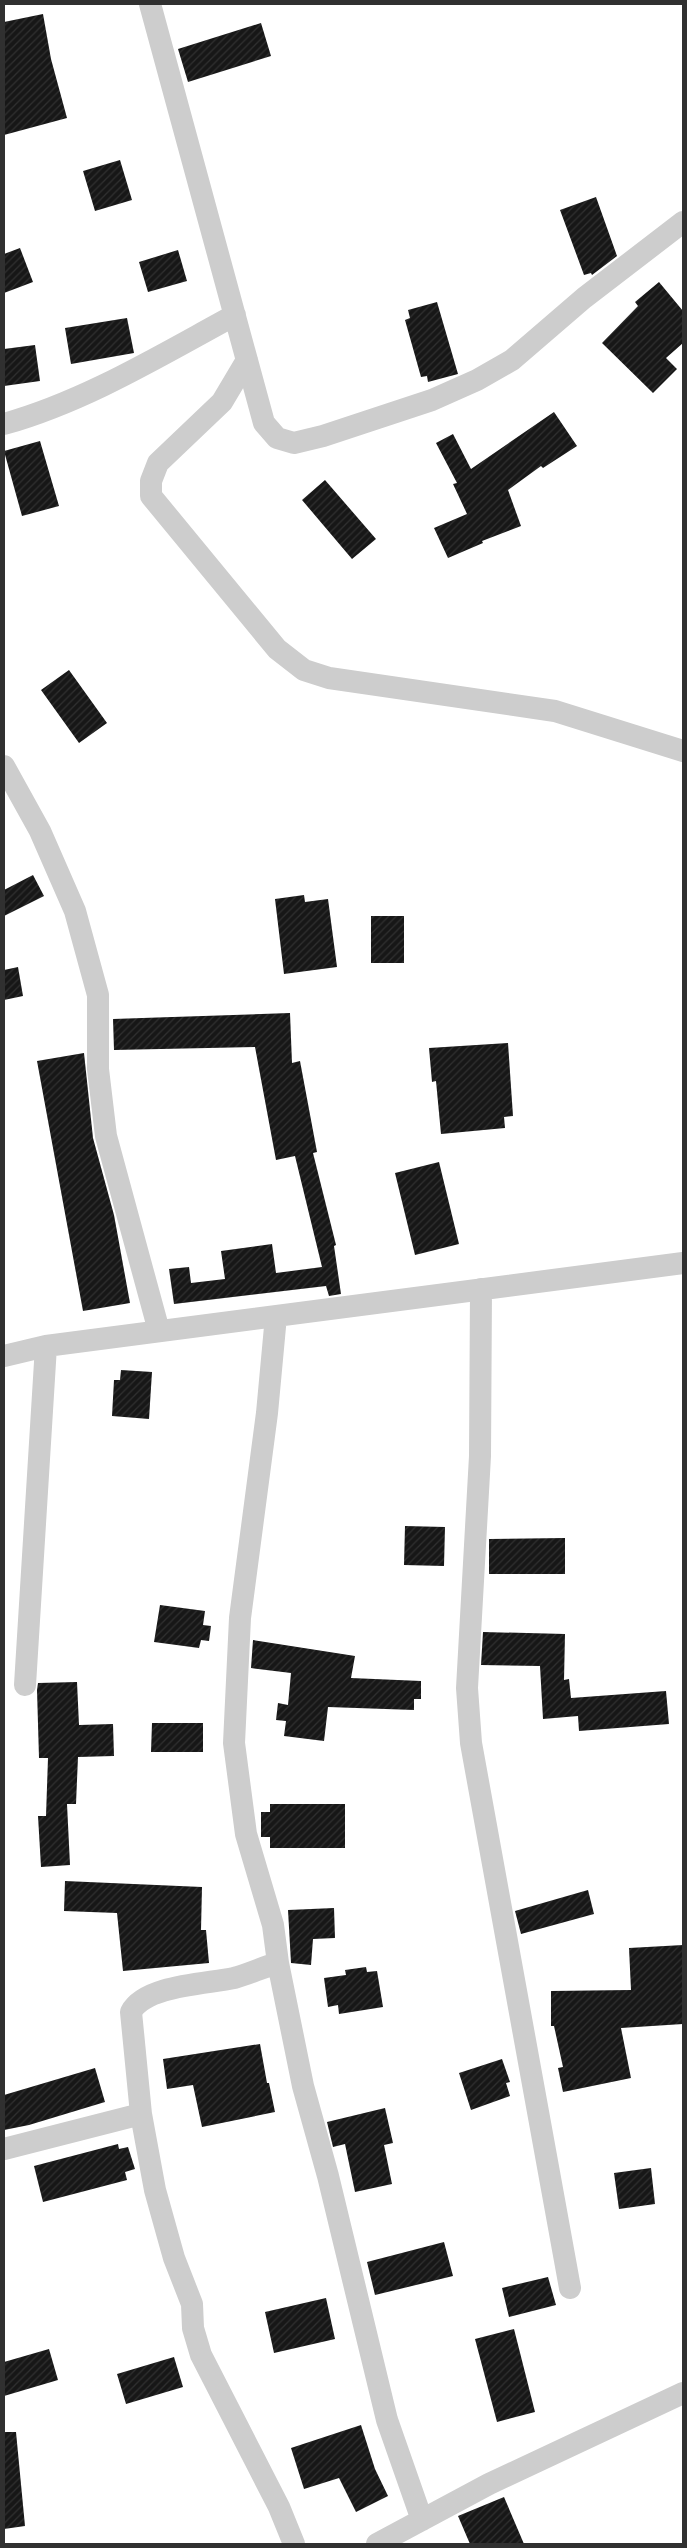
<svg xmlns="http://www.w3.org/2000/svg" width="687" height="2548" font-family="Arial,sans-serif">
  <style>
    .building { fill: url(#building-hatch) }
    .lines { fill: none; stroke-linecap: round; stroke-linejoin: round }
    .minor { stroke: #cdcdcd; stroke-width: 22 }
  </style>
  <defs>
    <pattern id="building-hatch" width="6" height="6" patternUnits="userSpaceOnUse" patternTransform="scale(1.25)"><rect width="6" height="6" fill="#171717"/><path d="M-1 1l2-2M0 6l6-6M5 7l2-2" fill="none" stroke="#303030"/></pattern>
  </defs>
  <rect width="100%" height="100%" fill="#fff"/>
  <!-- building -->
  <path class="building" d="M43,14l8,45 16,59 -63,17v-113z
    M261,23l10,33 -83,26 -10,-33z
    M120,160l12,40 -37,11 -12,-40z
    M596,197l21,59 -25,19 -1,-2 -7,2 -24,-65z
    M20,248l13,34 -29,11v-39z
    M178,250l9,31 -39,11 -9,-30z
    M659,282l24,29v32l-17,15 11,11 -24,24 -51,-50 36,-37 -3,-4z
    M437,302l21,72 -30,8 -1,-6 -6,1 -16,-57 5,-2 -2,-8z
    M127,318l7,35 -63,11 -6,-36z
    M35,345l5,36 -36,5v-37z
    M554,412l23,34 -34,22 -2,-2 -33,24 13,36 -39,15 1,2 -35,15 -14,-30 33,-14 -14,-30 4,-1 -21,-40 17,-9 18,35z
    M40,441l19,65 -37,10 -18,-65z
    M325,480l51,59 -24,20 -50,-59z
    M69,670l38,53 -28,20 -38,-53z
    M33,875l11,21 -40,20v-26z
    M304,895l1,7 23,-3 9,68 -53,7 -9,-75z
    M371,916h33v47h-33z
    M18,967l5,29 -19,4v-30z
    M290,1013l2,50 8,-2 17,91 -4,1 23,92 -2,1 7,48 -12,2 -3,-10 -152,18 -5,-35 20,-2 2,16 34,-4 -4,-28 51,-7 4,29 46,-6 -27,-111 -19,4 -21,-113 -141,3 -1,-31z
    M508,1043l5,73 -9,1 1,11 -64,6 -5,-53 -4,1 -3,-34z
    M84,1053l9,85 21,77 16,88 -47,8 -46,-250z
    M439,1162l20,82 -44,11 -20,-82z
    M121,1370l31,2 -3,47 -37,-3 2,-36h6z
    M405,1526l40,1 -1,39 -40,-1z
    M565,1538v36h-76v-35z
    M160,1605l45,6 -2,14 8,1 -2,15 -8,-1 -2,8 -45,-6z
    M483,1632l82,2 -1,46 5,-1 2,19 95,-7 3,33 -90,7 -1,-15 -35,3 -3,-53 -59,-1z
    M253,1640l102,16 -4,22 70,3v18h-7v11l-86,-3 -4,34 -40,-5 2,-15 -10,-1 2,-17 10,2 3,-32 -40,-5z
    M77,1682l2,43 34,-1 1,32 -36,1 -2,47h-9l3,61 -29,2 -3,-51h8l2,-58h-9l-2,-68 1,-7z
    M152,1723h51v29h-52z
    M270,1804h75v44h-75v-11h-9v-25h9z
    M65,1881l137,6 -1,43h5l3,33 -86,8 -6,-58 -53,-2z
    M588,1890l6,24 -73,20 -6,-23z
    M334,1908l1,30 -22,1 -2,26 -20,-2 -3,-53z
    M683,1945v79l-62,4 10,50 -68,14 -5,-24 5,-1 -9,-41h-3v-35l80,-1 -2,-42z
    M366,1967l1,5 10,-1 6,36 -44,7 -1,-9 -10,2 -4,-29 22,-3 -1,-5z
    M260,2044l7,39h2l6,29 -73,15 -9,-42 -26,4 -4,-30z
    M502,2059l8,23 -4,1 4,13 -39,14 -12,-37z
    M95,2068l10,34 -76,23 -25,5v-35z
    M385,2108l8,35 -9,2 8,39 -37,8 -10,-48 -12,3 -6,-25z
    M118,2144l1,5 9,-2 7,22 -10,3 2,8 -84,22 -9,-36z
    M651,2168l4,36 -36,5 -5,-36z
    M444,2242l9,34 -78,19 -8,-33z
    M548,2277l8,28 -47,12 -7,-29z
    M326,2298l9,41 -61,14 -9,-41z
    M514,2329l21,83 -38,10 -22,-83z
    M49,2349l9,31 -54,16v-34z
    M174,2357l9,30 -57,17 -9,-30z
    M361,2425l14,44 13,27 -32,16 -17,-34 -35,11 -13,-41z
    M4,2432h12l9,94 -21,3z
    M504,2497l20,47h-54l-12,-28z"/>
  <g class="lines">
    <!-- minor -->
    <path class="minor" d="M150,4l114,419 13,15 17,5 29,-7 109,-36 45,-20 35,-20 72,-62 99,-76
      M247,360l-25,42 -64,61 -7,18v15l126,153 27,21 25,8 226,33 128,40
      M4,424c82,-23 157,-69 231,-109
      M4,766l36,65 35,80 23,84v74l8,67 53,195
      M481,1289l-1,167 -13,232 4,55 99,545
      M276,1316l-9,97 -27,205 -6,125 12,91 27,91 5,38c-15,4 -29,11 -44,15 -27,6 -89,7 -103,34l10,102 14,76 19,68 18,46 1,24 8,27 78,152 15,37
      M4,1356l42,-10 637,-83
      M25,1685l21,-339
      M278,1963l25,123 25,90 59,244 35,100
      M4,2149l137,-35
      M377,2544l112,-60 194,-91"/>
  </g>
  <!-- border -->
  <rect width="687" height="2548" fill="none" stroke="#303030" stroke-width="10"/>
</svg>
